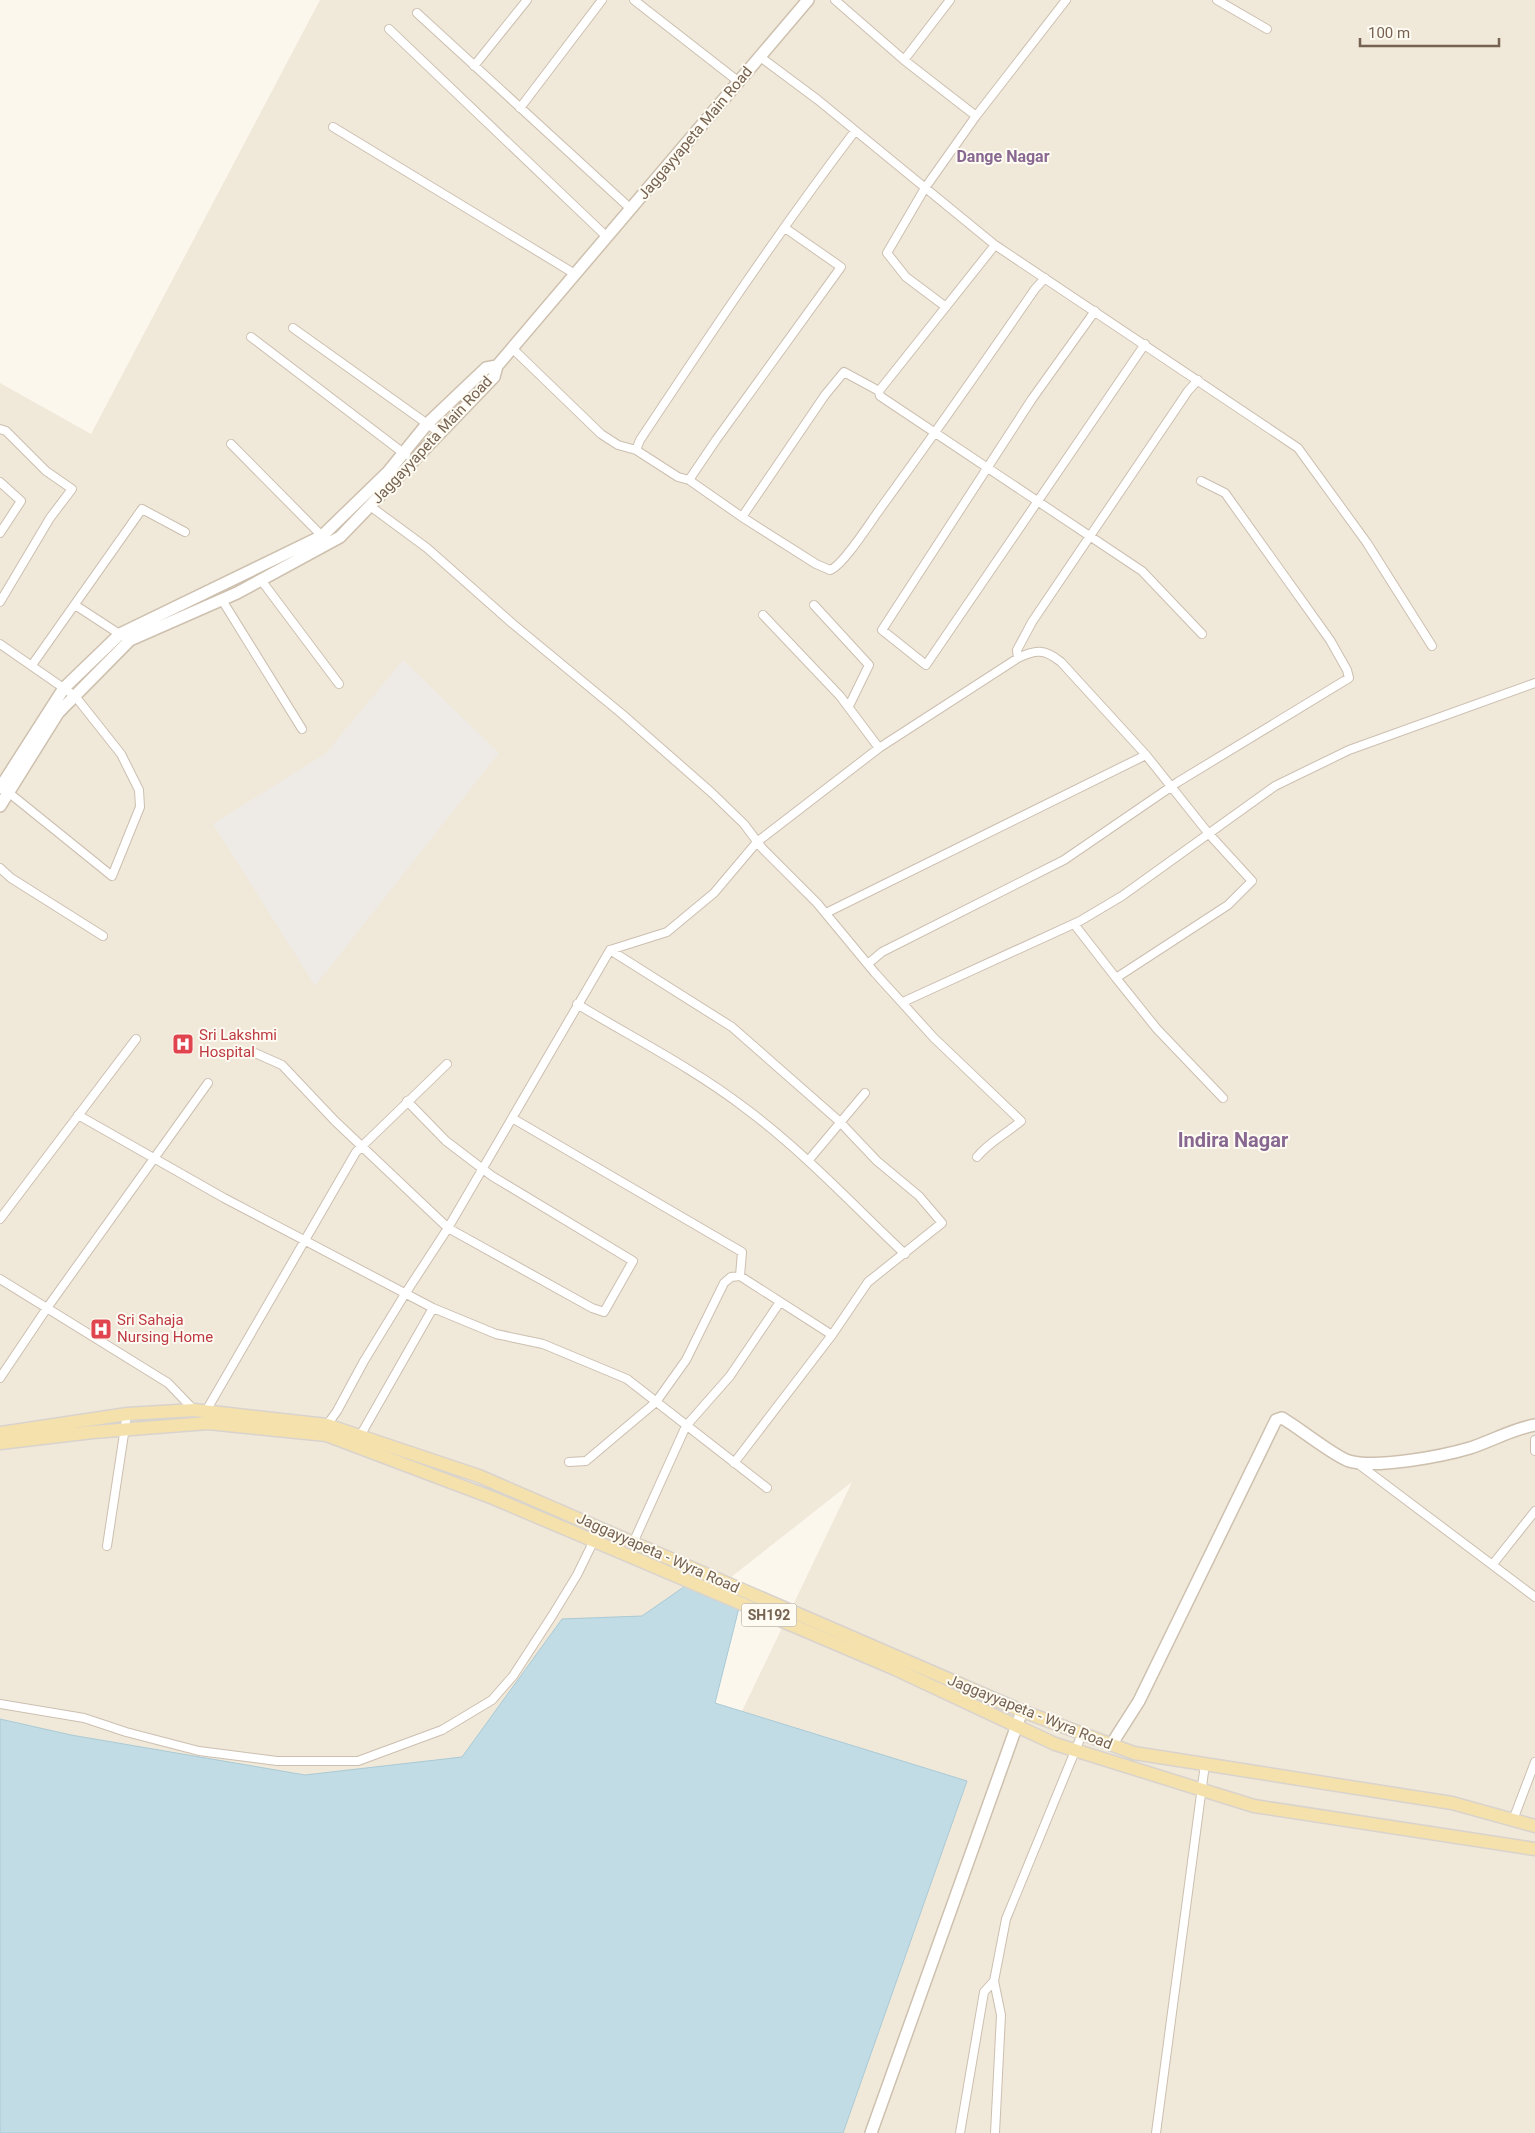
<svg xmlns="http://www.w3.org/2000/svg" width="1535" height="2133" font-family="Roboto,sans-serif">
  <style>
    .residential { fill: #f0e8d9 }
    .industrial { fill: #eeeae5 }
    .water { fill: #c2dce5; stroke: #a9cad6 }
    .lines { fill: none; stroke-linecap: round; stroke-linejoin: round }
    .street-casing { stroke: #ccbfb0; stroke-width: 10 }
    .secondary-casing { stroke: #cec0ae; stroke-width: 14 }
    .primary-casing { stroke: #d9d3ce; stroke-width: 15 }
    .street { stroke: #fff; stroke-width: 8 }
    .secondary { stroke: #fff; stroke-width: 11 }
    .primary { stroke: #f5e1ab; stroke-width: 12 }
    .labels { text-anchor: middle; stroke-width: 4; stroke-linejoin: round; paint-order: stroke }
    .shield { fill: #fefbf3; stroke: #9f9081; stroke-width: 1 }
    .shield-label { font-size: 14px; font-weight: bold; fill: #766250 }
    .street-label { font-size: 15px; fill: #766250; stroke: #fefbf3 }
    .health-label { font-size: 15px; fill: #be3a42; stroke: #fefbf3; text-anchor: start }
    .neighbourhood-label { font-size: 16px; font-weight: bold; fill: #886891; stroke: #fefbf3 }
    .district-label { font-size: 20px; font-weight: bold; fill: #886891; stroke: #fefbf3 }
  </style>
  <rect width="100%" height="100%" fill="#fcf7ed"/>
  <!-- residential -->
  <path class="residential" d="M320,0h1215v2133h-733l-71,-399 121,-252 -436,343 -416,-90v-1352l91,51z"/>
  <!-- industrial -->
  <path class="industrial" d="M403,660l96,93 -184,233 -102,-162 113,-71z"/>
  <!-- water -->
  <path class="water" d="M691,1582l49,22 -25,99 252,78 -124,352h-843v-414l71,16 234,40 157,-18 100,-138 80,-3z"/>
  <g class="lines">
    <!-- street casing -->
    <g class="street-casing">
      <path id="street" d="M634,0l105,82
        M835,0l69,60 72,56
        M1217,0l50,29
        M417,13l214,196
        M389,29l218,208
        M759,56l59,44 177,145 303,203 69,95 65,103
        M904,60l46,-60
        M474,66l53,-66
        M520,108l82,-108
        M333,127l242,147
        M946,307l-40,-30 -19,-24 38,-65 51,-72 90,-116
        M1095,311l-63,88 -150,231 44,35 219,-321
        M293,328l147,105
        M251,337l155,118
        M512,348l89,86 17,11 18,5 42,27 11,3 53,37 74,47 14,6c13,-4 41,-49 50,-61 53,-73 104,-146 155,-220l10,-11
        M879,391l116,-146
        M0,429l6,2 40,40 26,18 -22,29 -50,84
        M231,444l93,94
        M636,450l4,-10c69,-104 139,-209 215,-309
        M689,480l27,-40 125,-173 -56,-39
        M0,482l21,19 -21,32
        M370,506l57,42 86,76 109,90 90,79 32,31 18,24 55,55 58,70 59,65 87,83c-15,13 -32,21 -44,36
        M742,517l83,-122 19,-23 35,19 1,5 262,175 60,63
        M261,580l78,104
        M222,600l80,129
        M75,605l49,32
        M814,605l55,60 -20,41
        M763,615l77,81 39,52
        M0,644l75,52 46,58 18,36 1,17 -28,69 -104,-84
        M1018,658c18,-9 27,-9 43,4l85,93 63,79 43,47 -24,24 -112,73 -42,-54
        M32,665l110,-156 43,23
        M0,868l11,10 92,58
        M826,913l320,-158
        M610,950l122,77 107,94 38,40 42,35 23,27 -74,59 -36,53 -98,128
        M869,963l13,-11 182,-92 114,-78 171,-104 -2,-8 -17,-30 -105,-147 -24,-12
        M1116,978l41,51 66,69
        M903,1002l177,-81 42,-25 153,-110 74,-36 186,-67
        M577,1004c56,34 116,64 168,104 58,43 108,97 160,146
        M255,1053l27,12 53,56 113,107 144,80 12,4 29,-51 -141,-85 -46,-35 -39,-40
        M78,1115l146,83 209,110 63,26 47,10 84,35 140,109
        M512,1118l230,134 -2,24
        M808,1161l57,-68
        M0,1219l136,-180
        M0,1279l168,104 26,27
        M0,1378l47,-70 161,-225
        M206,1411l150,-259 91,-88
        M327,1425l10,-14 27,-50 41,-67 43,-66 162,-278 57,-18 47,-39 43,-51 122,-94 139,-90 -1,-8 15,-28 156,-231 10,-11
        M360,1436l73,-128
        M1535,1440v11
        M569,1462l17,-1 70,-59 30,-42 38,-77 7,-6 9,-1 92,59
        M1357,1463l178,134
        M633,1543l53,-117 44,-50 50,-74
        M107,1546l20,-132
        M1493,1564l42,-53
        M0,1704l84,14 42,14 73,19 78,10h81l84,-31 50,-30 21,-24 39,-60 25,-41 23,-47
        M1513,1820l22,-58
        M960,2133l24,-141 10,-11
        M995,2133l6,-118 -7,-34 12,-62 76,-185
        M1156,2133l49,-369"/>
    </g>
    <!-- secondary casing -->
    <g class="secondary-casing">
      <path id="secondary" d="M0,788l64,-100 56,-54 202,-98 66,-64 39,-48 59,-56 11,-2
        M0,806l58,-93 72,-73 107,-47 103,-56 154,-160 3,-11 311,-366
        M1111,1745l28,-44 137,-281 6,-2c16,9 53,39 67,43 27,8 94,-5 121,-13 22,-7 42,-19 65,-23
        M871,2133l151,-422"/>
    </g>
    <!-- primary casing -->
    <g class="primary-casing">
      <path id="primary" d="M0,1433l127,-19 67,-4 133,15 152,51 543,235 112,42 318,50 83,23
        M0,1443l93,-11 115,-9 118,12 167,63 400,170 162,76 199,62 281,43"/>
    </g>
    <!-- street -->
    <use href="#street" class="street"/>
    <!-- secondary -->
    <use href="#secondary" class="secondary"/>
    <!-- primary -->
    <use href="#primary" class="primary"/>
  </g>
  <!-- icons -->
  <defs>
    <g id="hospital-square" transform="scale(1.125)"><rect x="-9" y="-9" width="18" height="18" rx="4" fill="#e0444e" stroke="#fefbf3"/><path d="M-5-5h3v3.5h4V-5h3V5h-3V1.5h-4V5h-3Z" fill="#fff"/></g>
  </defs>
  <g fill-rule="evenodd">
    <use href="#hospital-square" x="183" y="1044"/>
    <use href="#hospital-square" x="101" y="1329"/>
  </g>
  <g class="labels">
    <!-- shield labels -->
    <rect class="shield" x="741.5" y="1603.5" width="55" height="23" rx="4"/>
    <g class="shield-label">
      <text x="769" y="1620">SH192</text>
    </g>
    <!-- street labels -->
    <g class="street-label">
      <text transform="translate(695 133) rotate(-50)" y="5">Jaggayyapeta Main Road</text>
      <text transform="translate(432 440) rotate(-47)" y="5">Jaggayyapeta Main Road</text>
      <text transform="translate(658 1553) rotate(24)" y="5">Jaggayyapeta - Wyra Road</text>
      <text transform="translate(1030 1712) rotate(22)" y="5">Jaggayyapeta - Wyra Road</text>
    </g>
    <!-- health labels -->
    <g class="health-label">
      <text x="199" y="1040">Sri Lakshmi<tspan x="199" dy="17">Hospital</tspan></text>
      <text x="117" y="1325">Sri Sahaja<tspan x="117" dy="17">Nursing Home</tspan></text>
    </g>
    <!-- neighbourhood labels -->
    <g class="neighbourhood-label">
      <text x="1003" y="162">Dange Nagar</text>
    </g>
    <!-- district labels -->
    <g class="district-label">
      <text x="1233" y="1147">Indira Nagar</text>
    </g>
  </g>
  <!-- scale -->
  <path d="M1360 38v8h139v-8" fill="none" stroke="#766250" stroke-width="2.5"/>
  <text x="1368" y="38" font-size="15" fill="#766250" stroke="#fefbf3" stroke-width="4" paint-order="stroke">100 m</text>
</svg>
